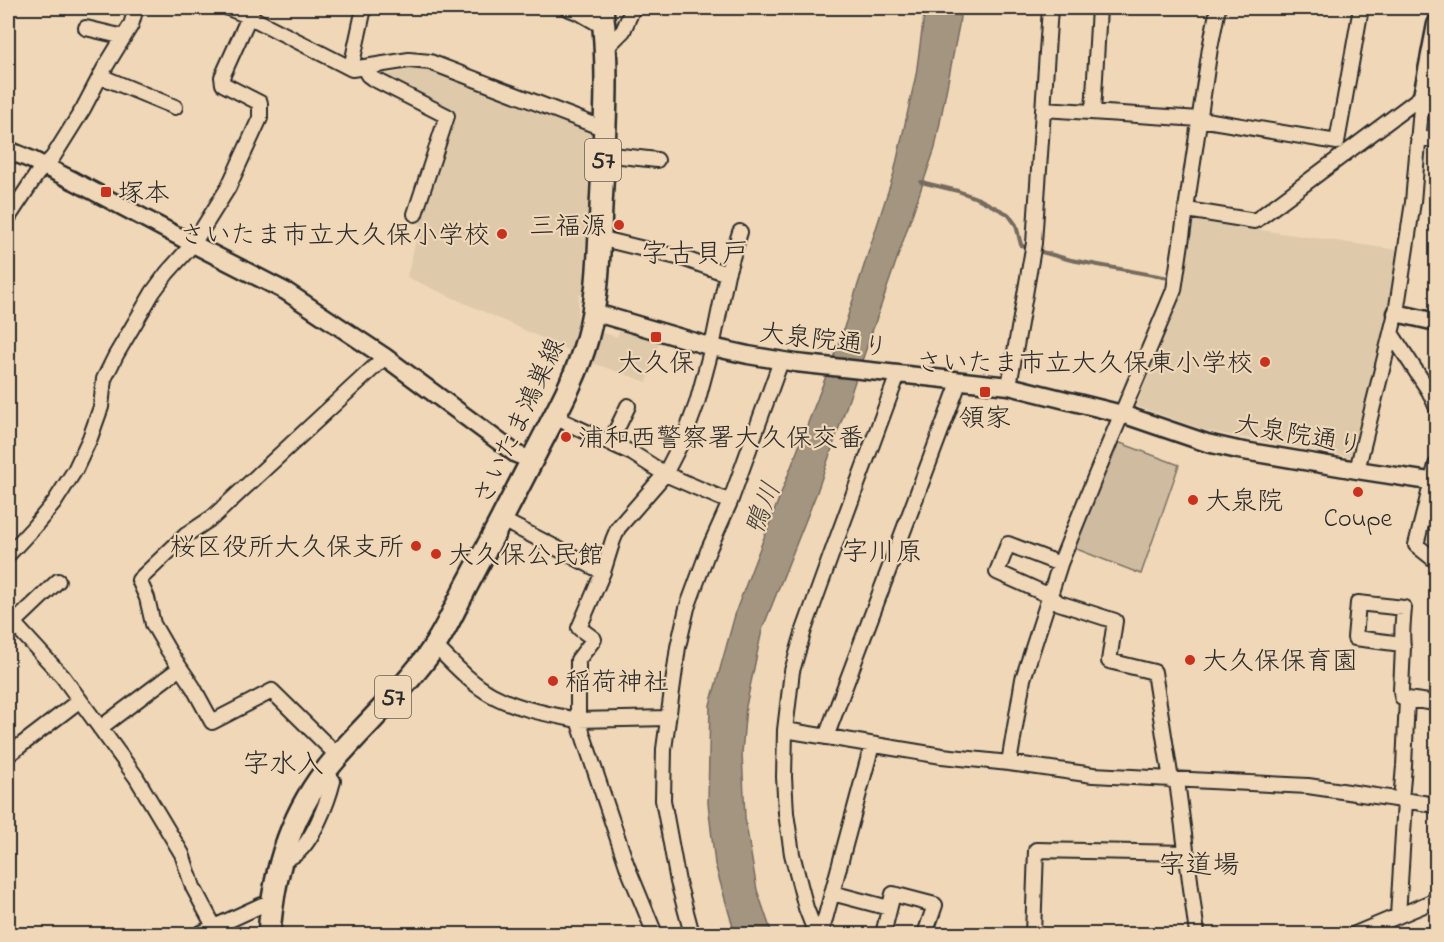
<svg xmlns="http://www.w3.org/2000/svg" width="1444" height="942" font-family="'Indie Flower','Klee One',sans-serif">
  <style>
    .built { fill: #dfc9ab }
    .green { fill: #cfbba0; stroke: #7d7366; stroke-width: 1.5 }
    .water { fill: #a49581; stroke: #746b5f; stroke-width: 1.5 }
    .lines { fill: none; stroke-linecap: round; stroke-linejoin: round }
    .stream { stroke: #746b5f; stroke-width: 4 }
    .minor-casing { stroke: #2b2b2b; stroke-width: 18 }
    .tertiary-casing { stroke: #2b2b2b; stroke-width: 21 }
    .primary-casing { stroke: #2b2b2b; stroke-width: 26 }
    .minor { stroke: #efd7b7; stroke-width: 14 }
    .tertiary { stroke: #efd7b7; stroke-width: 16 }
    .primary { stroke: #efd7b7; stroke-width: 21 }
    .poi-dot { fill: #c8321e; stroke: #efd7b7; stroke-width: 2 }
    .labels { text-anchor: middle; stroke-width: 4.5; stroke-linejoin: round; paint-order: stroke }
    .shield { fill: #efd7b7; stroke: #665f55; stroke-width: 1.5 }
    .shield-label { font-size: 24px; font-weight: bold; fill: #2b2b2b }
    .poi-label { font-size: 26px; fill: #2b2b2b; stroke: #efd7b7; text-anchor: start }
    .street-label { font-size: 26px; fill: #2b2b2b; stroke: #efd7b7 }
    .neighbourhood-label { font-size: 27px; fill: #2b2b2b; stroke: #efd7b7 }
    .water-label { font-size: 27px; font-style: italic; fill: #494640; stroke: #efd7b7 }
  </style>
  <rect width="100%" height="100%" fill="#efd7b7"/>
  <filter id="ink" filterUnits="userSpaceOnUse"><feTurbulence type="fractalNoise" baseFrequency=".0167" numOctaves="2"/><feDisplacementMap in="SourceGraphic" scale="12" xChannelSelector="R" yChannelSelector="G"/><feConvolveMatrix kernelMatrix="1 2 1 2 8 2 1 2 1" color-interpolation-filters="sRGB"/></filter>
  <g filter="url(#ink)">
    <!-- built -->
    <path class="built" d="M427,66l167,67 -1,18 -3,10 -7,133h-4l-2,28 2,4 -8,25 -164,-74 21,-86 29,-74 -81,-40z
      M1191,220l207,30 -9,68 -36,139 -146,-26 -71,-25 43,-109z
      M620,329l39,14 -12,39 -57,-20 9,-30 18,5z"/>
    <!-- green -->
    <path class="green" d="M1115,441l64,24 -38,109 -67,-26z"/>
    <!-- water -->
    <path class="water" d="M925,8h36l-2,17 -24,123 -118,344 -55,138 -16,76 -4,47 3,65 12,72 15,44h-37l-20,-70 -7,-61 2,-98 27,-97 104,-271 53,-164 22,-98z"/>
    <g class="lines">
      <!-- stream -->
      <path class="stream" d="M921,182l37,9 21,8 29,15 8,11 5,20 6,3 44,12 98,18"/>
      <!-- minor casing -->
      <g class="minor-casing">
        <path id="minor" d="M228,8l20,8 104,53 57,-9 21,2 175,67
          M567,8l13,5 24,14
          M86,28l38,9
          M606,48l17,-17 10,-23
          M351,68l13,-60
          M364,68l4,7 4,3 75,38 -32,98
          M100,76l75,31
          M1421,106h15
          M1043,109l157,10 137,23 24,-134
          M1093,112l6,-104
          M1418,137l18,4
          M603,154l54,6
          M1187,210l68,11 167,-125
          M8,218l29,-44 16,-17 30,-48 21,-40 27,-44 5,-17
          M599,238l86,21 42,15
          M1391,333l38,58 7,15
          M1009,386l25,-143 16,-235
          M554,417l78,36 33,21 65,28
          M610,443l18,-37
          M1436,465l-20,80 20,16
          M1357,470l39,-157 17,-111 9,-106
          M502,520l101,52 10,-32 5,-12 47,-54 21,-41 11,-30 15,-56 15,-73 13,-42
          M8,555l25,-27 21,-25 21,-33 15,-32 11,-31 3,-28 12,-24 37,-63 14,-19 26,-29 35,-56 32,-70v-15l-37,-19 -1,-7 31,-69
          M1060,564l-52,-20 -11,28 53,24 9,7 56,18 -6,40 45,11 17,108
          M603,572l-24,56 15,11 -16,21v60l90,-2
          M8,617l55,60 73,100 46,77 11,33 25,47
          M14,623l44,-42
          M1402,644l-47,-6 3,-35 46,5c-1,13 -3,26 -1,39l-2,43 1,7 5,2 29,4
          M435,646c18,17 35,37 57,49 26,14 56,19 86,25l49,146 28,68
          M100,728l80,-60
          M785,730l157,26 67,7 84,12 215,11 128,19
          M826,737l134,-357
          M8,755l72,-55
          M338,756l-66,-65 -60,31 -19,-35 -25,-37 -15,-26 -6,-26 -8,-18 47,-45 27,-18 172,-160
          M1009,763l14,-84 37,-115 35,-87 79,-187 36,-242 8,-40
          M1177,781l20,153
          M1401,800l3,-34 3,-67
          M281,860c4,-1 9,-2 13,-5 18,-11 34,-54 39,-74l-8,-9
          M832,893l57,15
          M1398,916l7,-115
          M199,934l63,-29h9
          M692,934l-14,-52 -15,-82 1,-51 14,-102 9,-39 21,-57 22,-49 51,-141
          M816,934l-10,-26 -14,-54 -6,-41 -2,-36 1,-47 7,-59 12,-41 30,-83 64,-173
          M821,934l51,-189
          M883,934l10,-40 42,11 -10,29
          M1033,934l3,-84 151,3
          M1355,934l81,-34"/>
      </g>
      <!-- tertiary casing -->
      <g class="tertiary-casing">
        <path id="tertiary" d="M1422,96l14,-72
          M8,150l24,10 42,21 119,63 94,48 98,65 131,97 16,6
          M593,312l119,35 36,8 48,8 213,23 113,28 85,29 31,7 119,20 79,12
          M1396,313l40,9"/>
      </g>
      <!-- primary casing -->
      <g class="primary-casing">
        <path id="primary" d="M269,934c5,-67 23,-126 68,-177 24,-27 50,-52 73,-79 9,-11 18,-21 25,-33 12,-18 21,-39 31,-58 22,-41 43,-82 64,-123 20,-41 45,-81 57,-125 12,-43 12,-89 14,-132 3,-66 9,-134 1,-199"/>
      </g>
      <!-- minor -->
      <use href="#minor" class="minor"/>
      <!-- tertiary -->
      <use href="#tertiary" class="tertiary"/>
      <!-- primary -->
      <use href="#primary" class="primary"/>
    </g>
  </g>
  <!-- markers -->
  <g class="poi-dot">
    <rect x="100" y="186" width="12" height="12" rx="3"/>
    <circle cx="619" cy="225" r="6"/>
    <circle cx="502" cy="234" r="6"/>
    <rect x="650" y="331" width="12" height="12" rx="3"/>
    <circle cx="1265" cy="362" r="6"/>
    <rect x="979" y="386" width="12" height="12" rx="3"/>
    <circle cx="566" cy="437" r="6"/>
    <circle cx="1358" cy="492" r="6"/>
    <circle cx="1193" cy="500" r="6"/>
    <circle cx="416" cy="546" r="6"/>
    <circle cx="436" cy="554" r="6"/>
    <circle cx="1190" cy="660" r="6"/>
    <circle cx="553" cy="681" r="6"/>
  </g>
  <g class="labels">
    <!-- shield labels -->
    <g class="shield">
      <rect x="585" y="139" width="36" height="42" rx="4.5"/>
      <rect x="375" y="676" width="36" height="42" rx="4.5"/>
    </g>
    <g class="shield-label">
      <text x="603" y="168">57</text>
      <text x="393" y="705">57</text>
    </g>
    <!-- poi labels -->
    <g class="poi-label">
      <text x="118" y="201">塚本</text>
      <text x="607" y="234" text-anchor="end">三福源</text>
      <text x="490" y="243" text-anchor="end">さいたま市立大久保小学校</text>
      <text x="656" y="371" text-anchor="middle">大久保</text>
      <text x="1253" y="371" text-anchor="end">さいたま市立大久保東小学校</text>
      <text x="985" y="426" text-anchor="middle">領家</text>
      <text x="578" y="446">浦和西警察署大久保交番</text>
      <text x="1205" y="509">大泉院</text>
      <text x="1358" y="526" text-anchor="middle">Coupe</text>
      <text x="404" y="555" text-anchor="end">桜区役所大久保支所</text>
      <text x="448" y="563">大久保公民館</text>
      <text x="1202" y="669">大久保保育園</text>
      <text x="565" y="690">稲荷神社</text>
    </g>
    <!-- street labels -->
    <g class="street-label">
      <text transform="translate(824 339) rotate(7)" y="9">大泉院通り</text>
      <text transform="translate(518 421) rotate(-65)" y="9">さいたま鴻巣線</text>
      <text transform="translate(1299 434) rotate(10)" y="9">大泉院通り</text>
    </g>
    <!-- neighbourhood labels -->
    <g class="neighbourhood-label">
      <text x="695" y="262">字古貝戸</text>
      <text x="882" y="560">字川原</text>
      <text x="283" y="772">字水入</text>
      <text x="1199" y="873">字道場</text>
    </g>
    <!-- water labels -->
    <g class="water-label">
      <text transform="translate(762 508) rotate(-69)" y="9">鴨川</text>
    </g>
  </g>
  <!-- margin -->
  <rect width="1444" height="942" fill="none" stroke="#efd7b7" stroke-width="30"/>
  <rect x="15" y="15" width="1414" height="912" fill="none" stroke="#2b2b2b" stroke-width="2" filter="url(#ink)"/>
</svg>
